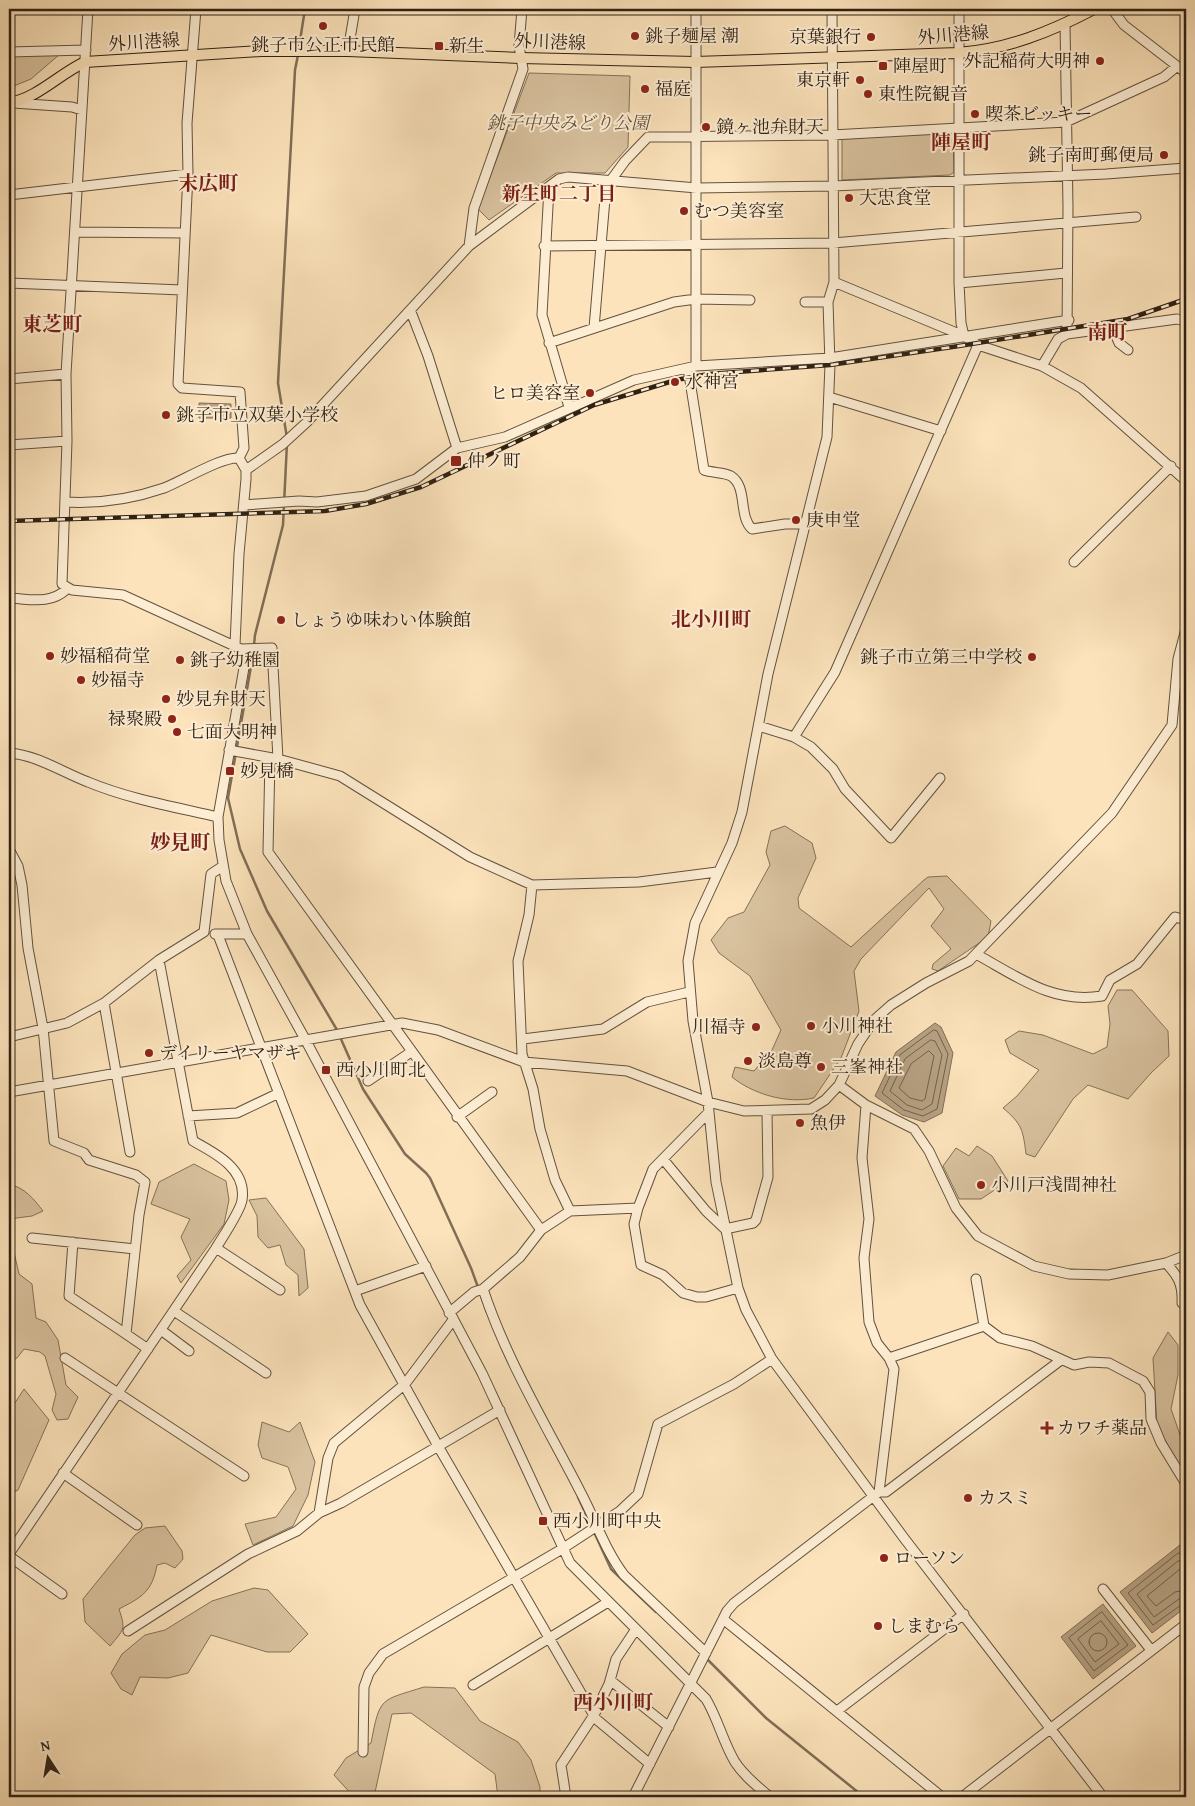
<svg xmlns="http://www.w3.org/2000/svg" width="1195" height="1806" font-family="'Gentium Book Plus','Noto Serif JP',serif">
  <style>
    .green { fill: #d9c29f; stroke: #84725a }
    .water { fill: #b6a182; stroke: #806e56 }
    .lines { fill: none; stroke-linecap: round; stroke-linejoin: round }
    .shore { stroke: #72614b; stroke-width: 1 }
    .stream { stroke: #806e56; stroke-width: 2.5 }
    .minor-casing { stroke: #62523e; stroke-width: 11 }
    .major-casing { stroke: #2f2114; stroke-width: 12 }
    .minor { stroke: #fdedd3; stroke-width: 9 }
    .major { stroke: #fce3bb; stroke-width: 10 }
    .rail-casing { stroke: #2f2114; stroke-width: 4.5 }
    .rail { stroke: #fdedd3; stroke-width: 2.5; stroke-dasharray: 8; stroke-linecap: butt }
    .poi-dot { fill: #8f2418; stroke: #fdedd3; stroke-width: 2 }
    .labels { text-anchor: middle; stroke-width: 4; stroke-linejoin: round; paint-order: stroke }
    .street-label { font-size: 18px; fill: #2f2114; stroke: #fdedd3 }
    .poi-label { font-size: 18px; fill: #2f2114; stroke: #fdedd3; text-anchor: start }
    .park-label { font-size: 18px; font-style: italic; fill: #62513e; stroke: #fdedd3 }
    .neighbourhood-label { font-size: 19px; font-weight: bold; fill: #7a1f14; stroke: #fdedd3 }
    .quarter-label { font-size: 20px; font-weight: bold; fill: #7a1f14; stroke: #fdedd3 }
  </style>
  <rect width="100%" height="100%" fill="#fce3bb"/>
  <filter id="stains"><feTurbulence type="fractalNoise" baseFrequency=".004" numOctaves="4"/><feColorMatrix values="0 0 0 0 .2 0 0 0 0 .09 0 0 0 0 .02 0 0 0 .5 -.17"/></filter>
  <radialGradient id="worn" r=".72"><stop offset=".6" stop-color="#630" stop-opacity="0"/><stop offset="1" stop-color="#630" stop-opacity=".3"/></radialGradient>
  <!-- green -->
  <path class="green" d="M60,54l-29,25 -22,9v-32z
    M529,73l101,3 -2,71 -23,26h-49l-67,47 -11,-11z
    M950,133l3,3 1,36 -4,3 -108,5v-42z
    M785,826l27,17 4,15 -18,40 1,10 52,39 73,-67 4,-3 19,-1 44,45 -3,16 -50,34 -6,-2 1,-5 18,-15 -20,-23 13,-17 -15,-21 -68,71 -7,12 5,40 -18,47 -27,40c-28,6 -61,-4 -82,-21l3,-10 19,4 18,-21 9,-20 -31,-54 -31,-23 -8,-13 17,-22 16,-6 26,-47 -4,-13 5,-21z
    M1117,990h15l36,41 1,25 -18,17 -23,26 -40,-14 -15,14 -38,58 -9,-3c-3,-24 -4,-30 -23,-46l14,-12 22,-26 -29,-17 -5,-13 14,-9 24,4 50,19 14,-7 3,-23 -2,-18z
    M977,1146l15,10 16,25 -27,18h-22l-16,-33 13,-18 13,8z
    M194,1164l32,17 3,19 -5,24 -43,59 -4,-7 14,-16 -10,-23 9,-18 -39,-15 8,-22z
    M9,1184c16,4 24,14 34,27l-11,5 -23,3z
    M266,1198l38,51 4,39 -9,8 -1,-21 -12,-10 -6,-20 -12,3 -10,-11 -1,-21 -8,-16z
    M9,1240l5,12 5,22 13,10 4,34 10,4 12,18 8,45 12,12 -10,22 -11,1 -5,-10 4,-16 -11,-38 -5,-4 -16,-3 -7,9 -8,4z
    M1168,1332l10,13v30l-7,34 15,43v25l-29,-51 -4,-68z
    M24,1389l25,31 -31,70 -9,5v-83z
    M262,1422l27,10 11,-10 15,40 -7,33 -15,31 -40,19 -8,-21 31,-7 20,-28 -8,-22 -26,-9 -4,-13z
    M165,1526l17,25 1,8 -8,9 -10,-5 -8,2c-5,27 -15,32 -38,44 7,21 5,20 -9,37l-25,-24 -2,-23 52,-64 10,-7z
    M254,1588l14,2 40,44 -18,18h-23l-56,-17 -23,38 -20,5 -28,-1 -8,18 -11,-6 -10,-16 11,-19 23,-19 20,-5 47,-29z
    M424,1687l31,1 25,33 38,21 13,18 9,27v10h-42l-3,-23 -84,-61 -19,1 -18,83h-20l-20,-22 12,-17 25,-15c9,-47 9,-42 53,-56z"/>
  <!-- water -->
  <path class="water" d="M199,403l32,1v14h-32z
    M935,1023l6,4 12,26 -11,60 -18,9 -22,-7 -27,-19 21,-44z
    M1180,1545l6,7v55l-34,26 -32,-41z
    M1103,1604l33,42 -43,33 -32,-42z"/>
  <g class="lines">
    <!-- shore -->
    <path class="shore" d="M934,1030l3,1 11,23 -11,55 -14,7 -19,-6 -22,-17 18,-38z
      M931,1040l4,1 7,14 -10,49 -10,6 -15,-5 -17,-14 15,-32z
      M929,1051l5,5 -9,43 -3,2 -12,-3 -11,-10 12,-24z
      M1186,1555l-8,-2 -50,40 25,32 28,-20 5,-1
      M1186,1561h-8l-41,33 17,23 25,-18 7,-2
      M1186,1569h-6l-33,27 9,10 19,-14 11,-2
      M1102,1612l26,33 -34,26 -25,-33z
      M1101,1621l18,23 -24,18 -17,-23z
      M1089 1642a9 9 0 1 1 18 0a9 9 0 1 1-18 0Z"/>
    <!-- stream -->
    <path class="stream" d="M299,47l6,-38
      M287,438l-9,-55 17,-313 3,-15
      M287,443l-4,82 -28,110 -2,20 -25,143 12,51 27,62 70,119 26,59 42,65 21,19 4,5 41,90 16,44
      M578,1497l33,72 45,43
      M706,1658l60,60 98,79"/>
    <!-- minor casing -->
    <g class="minor-casing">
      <path id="minor" d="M88,9l-22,365 1,67 -5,143 10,6 51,5 118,54 4,13 -27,155 1,23 7,41 21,53 58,105 177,334 88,190 136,136c12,20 17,43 29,63 9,14 23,25 35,35
        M832,9l2,273 -6,20 2,63 -3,72 -59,237 -26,138 -10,31 -37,80 -7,38 5,60 15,81 8,80 22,106 8,22 26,49 132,179 199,259
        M959,9v274l2,40 3,13
        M1112,9l12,16 62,48
        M348,51l7,-42
        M9,52l77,-2
        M13,103l59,4 10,3
        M188,174l-10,210 4,4 58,4 4,56 -5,10
        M549,188l-7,127 27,92
        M9,195l179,-21 -1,-51 9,-114
        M75,232l109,1
        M469,246l5,-38 49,-139 -4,-23 3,-37
        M544,246l289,-3 303,-26
        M834,282l130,54 14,9 64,21 39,22 105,93
        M9,283l173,7
        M959,283l107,-10
        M805,302h23
        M411,312l17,44 29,92
        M594,328l12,-141 19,-26 23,-24 184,-2 234,-13 98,-45 12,-10
        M1113,329l6,14 9,7
        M1067,334l110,-15 9,2
        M549,343l125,-41 22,-3 54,1
        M696,366v-357
        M1042,366l16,-27 9,-5 1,-127 -3,-183
        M688,368l16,102c8,3 20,2 27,6 17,11 7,40 21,53l33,-5h21
        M9,379l57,-5
        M829,397l112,34
        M9,445l58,-4
        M246,470l37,-26 24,-22 162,-176 90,-67 9,-2 129,11 136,-2 273,-12 80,-6
        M65,502c33,2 67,-3 99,-14 18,-7 59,-32 75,-30l7,12v9l-7,75 -4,91
        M244,505l55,-4 18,1 49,-6 50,-17 41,-31 48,-11 129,-57 62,-14 134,-8 239,-38
        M1074,562l97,-96
        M9,598c21,1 41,7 58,-9
        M241,649l31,-1 6,111
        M759,726l35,11 17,10 22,22 12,20 46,49 49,-60
        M794,737l41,-65 143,-327
        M229,750l49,9 62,17 130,81 62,28 107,-3 78,-10
        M9,753c28,2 53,19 79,29 41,17 87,25 130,35
        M270,758l-2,94 273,378
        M9,849l9,17 4,19 6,63 15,80 11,113 30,12 5,7 47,15 9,7 -6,33 -13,119 22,15
        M532,885l-3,30 -11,46 4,93 11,35 7,40 15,51 15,31
        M215,934h32
        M218,935l142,370 78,141 158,273 54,45
        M976,954c42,23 76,50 126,42l8,-16 27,-16 38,-47 11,3
        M104,1003l26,149
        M9,1037l58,-14 37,-20 55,-43 45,-28 7,-58 12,-8
        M523,1039l80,-10 44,-27 42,-10
        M368,1081l43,-29
        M839,1085l27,20 48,24 15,22 27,57 22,28 56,30 35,8 39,1 58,-12 20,-8
        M9,1092l393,-69 36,7 86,32 103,9 81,31 36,9 67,-2 14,-9 14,-15 19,-41 16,-24 17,-15 35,-22 43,-22 143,-148 60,-88 6,-66 8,-30
        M188,1116l49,-3 42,-20
        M457,1117l35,-25
        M663,1159l43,52 19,18 28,-6 3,-3 12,-43 -1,-65
        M638,1208l-4,16 7,41 22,10 20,18 14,4h9l32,-9
        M32,1238l103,11
        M73,1242l-4,54 57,38
        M216,1248l64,42
        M1166,1263c12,13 17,21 16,40
        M976,1279l8,47 16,12 32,8 42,19 15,-3 20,1 34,18 7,11 1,27 10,24 25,41
        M483,1289c23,70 63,136 97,202 15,28 25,59 44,84l82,78
        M355,1291l71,-25
        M174,1311l92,62
        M449,1313l25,-21 9,-3 37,-32 21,-27 29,-19 68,-3 15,-39 56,-57
        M161,1330l28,21
        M65,1358l179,118
        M889,1358l95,-32
        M63,1473l74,52
        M879,1492h7l175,-132
        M319,1513l9,-55 6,-15 71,-59 48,-64
        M9,1554l207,-306c6,-10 25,-38 26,-48 5,-31 -27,-47 -49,-59l-34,-181
        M9,1556l53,38
        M1103,1589l48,61
        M723,1619l219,178
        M128,1631l120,-77 49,-23 22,-18 22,-10 159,-93
        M610,1680l59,47
        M473,1685l135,-83
        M837,1711l127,-97
        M363,1752l1,-65 5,-14 14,-19 179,-105 58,-38 18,-17 20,-70 76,-40 38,-25
        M566,1797l-5,-32 33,-50 15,-31 7,-25 20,-30
        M633,1797l94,-186 7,-8 145,-111 15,-123 -5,-11 -12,-15 -8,-21 -5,-64 5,-39 -7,-61 4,-53
        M962,1797l224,-173"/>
    </g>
    <!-- major casing -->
    <g class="major-casing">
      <path id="major" d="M9,103c29,-5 50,-29 76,-41l176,-11h87l173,7 174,4 263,-9c50,-4 92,-21 136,-44"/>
    </g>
    <!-- minor -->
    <use href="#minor" class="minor"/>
    <!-- major -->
    <use href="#major" class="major"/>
    <!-- rail casing -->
    <g class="rail-casing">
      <path id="rail" d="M9,521l316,-10 41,-7 55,-17 173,-82 82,-25 33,-6 121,-9 129,-19 169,-27 58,-20"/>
    </g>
    <!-- rail -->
    <use href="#rail" class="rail"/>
  </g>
  <!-- markers -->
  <g class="poi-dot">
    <circle cx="323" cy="26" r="5"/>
    <circle cx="635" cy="36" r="5"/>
    <circle cx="871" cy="37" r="5"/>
    <rect x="434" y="41" width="10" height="10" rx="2.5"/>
    <circle cx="1100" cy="61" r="5"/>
    <rect x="878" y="61" width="10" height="10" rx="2.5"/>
    <circle cx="860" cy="80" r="5"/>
    <circle cx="645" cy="89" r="5"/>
    <circle cx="868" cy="94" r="5"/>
    <circle cx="975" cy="114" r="5"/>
    <circle cx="706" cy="127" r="5"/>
    <circle cx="1164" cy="155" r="5"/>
    <circle cx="849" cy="198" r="5"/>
    <circle cx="684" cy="211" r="5"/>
    <circle cx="675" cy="382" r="5"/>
    <circle cx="590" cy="393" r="5"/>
    <circle cx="166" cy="415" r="5"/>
    <rect x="450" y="455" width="12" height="12" rx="2.5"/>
    <circle cx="796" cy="520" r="5"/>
    <circle cx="281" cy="620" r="5"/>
    <circle cx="50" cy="656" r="5"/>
    <circle cx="1032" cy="657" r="5"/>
    <circle cx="180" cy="660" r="5"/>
    <circle cx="81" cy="680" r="5"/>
    <circle cx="166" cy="699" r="5"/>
    <circle cx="172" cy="719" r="5"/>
    <circle cx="177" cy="732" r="5"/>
    <rect x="225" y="766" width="10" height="10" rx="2.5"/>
    <circle cx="811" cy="1026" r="5"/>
    <circle cx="756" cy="1027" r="5"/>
    <circle cx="149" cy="1053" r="5"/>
    <circle cx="748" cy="1061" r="5"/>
    <circle cx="821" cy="1067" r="5"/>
    <rect x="321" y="1065" width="10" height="10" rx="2.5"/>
    <circle cx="800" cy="1123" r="5"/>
    <circle cx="981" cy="1185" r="5"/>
    <path d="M1044.5 1420.5h5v5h5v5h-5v5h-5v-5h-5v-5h5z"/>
    <circle cx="968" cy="1498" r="5"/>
    <rect x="538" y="1516" width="10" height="10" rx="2.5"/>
    <circle cx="884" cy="1558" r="5"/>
    <circle cx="878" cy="1626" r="5"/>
  </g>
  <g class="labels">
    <!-- street labels -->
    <g class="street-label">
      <text transform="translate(953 35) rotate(-5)" y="6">外川港線</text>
      <text transform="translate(144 42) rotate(-4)" y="6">外川港線</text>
      <text transform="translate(550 42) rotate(2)" y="6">外川港線</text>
    </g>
    <!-- poi labels -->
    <g class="poi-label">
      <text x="645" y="42">銚子麺屋 潮</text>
      <text x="861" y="43" text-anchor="end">京葉銀行</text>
      <text x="323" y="51" text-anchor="middle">銚子市公正市民館</text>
      <text x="449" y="52">新生</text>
      <text x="1090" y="67" text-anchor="end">外記稲荷大明神</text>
      <text x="893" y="72">陣屋町</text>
      <text x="850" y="86" text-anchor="end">東京軒</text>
      <text x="655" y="95">福庭</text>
      <text x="878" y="100">東性院観音</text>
      <text x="985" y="120">喫茶ビッキー</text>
      <text x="716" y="133">鏡ヶ池弁財天</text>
      <text x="1154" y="161" text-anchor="end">銚子南町郵便局</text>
      <text x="859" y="204">大忠食堂</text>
      <text x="694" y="217">むつ美容室</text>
      <text x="685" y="388">水神宮</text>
      <text x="580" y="399" text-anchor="end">ヒロ美容室</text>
      <text x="176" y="421">銚子市立双葉小学校</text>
      <text x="467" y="467">仲ノ町</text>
      <text x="806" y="526">庚申堂</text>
      <text x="291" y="626">しょうゆ味わい体験館</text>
      <text x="60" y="662">妙福稲荷堂</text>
      <text x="1022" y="663" text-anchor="end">銚子市立第三中学校</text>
      <text x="190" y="666">銚子幼稚園</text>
      <text x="91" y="686">妙福寺</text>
      <text x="176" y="705">妙見弁財天</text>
      <text x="162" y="725" text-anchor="end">禄聚殿</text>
      <text x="187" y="738">七面大明神</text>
      <text x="240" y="777">妙見橋</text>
      <text x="821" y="1032">小川神社</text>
      <text x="746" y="1033" text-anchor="end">川福寺</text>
      <text x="159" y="1059">デイリーヤマザキ</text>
      <text x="758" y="1067">淡島尊</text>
      <text x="831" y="1073">三峯神社</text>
      <text x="336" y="1076">西小川町北</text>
      <text x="810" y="1129">魚伊</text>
      <text x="991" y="1191">小川戸浅間神社</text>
      <text x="1057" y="1434">カワチ薬品</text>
      <text x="978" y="1504">カスミ</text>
      <text x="553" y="1527">西小川町中央</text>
      <text x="894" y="1564">ローソン</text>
      <text x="888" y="1632">しまむら</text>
    </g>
    <!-- park labels -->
    <g class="park-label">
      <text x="568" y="129">銚子中央みどり公園</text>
    </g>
    <!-- neighbourhood labels -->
    <g class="neighbourhood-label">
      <text x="559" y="200">新生町二丁目</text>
    </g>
    <!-- quarter labels -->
    <g class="quarter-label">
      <text x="961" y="149">陣屋町</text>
      <text x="208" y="190">末広町</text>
      <text x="52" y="331">東芝町</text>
      <text x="1107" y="339">南町</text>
      <text x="711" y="626">北小川町</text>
      <text x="180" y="849">妙見町</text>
      <text x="613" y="1709">西小川町</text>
    </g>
  </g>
  <!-- margin -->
  <rect width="1195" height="1806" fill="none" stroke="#fce3bb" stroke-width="30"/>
  <rect x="10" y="10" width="1175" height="1786" fill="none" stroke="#2f2114" stroke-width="2.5"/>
  <rect x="15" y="15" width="1165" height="1776" fill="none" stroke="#2f2114"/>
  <!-- north arrow -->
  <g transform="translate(48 1758) rotate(348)" stroke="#fdedd3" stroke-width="4" paint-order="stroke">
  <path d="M0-4L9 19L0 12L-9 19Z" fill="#2f2114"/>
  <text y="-8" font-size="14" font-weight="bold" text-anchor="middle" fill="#2f2114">N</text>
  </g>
  <rect width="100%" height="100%" filter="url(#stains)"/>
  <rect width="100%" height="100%" fill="url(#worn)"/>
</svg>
